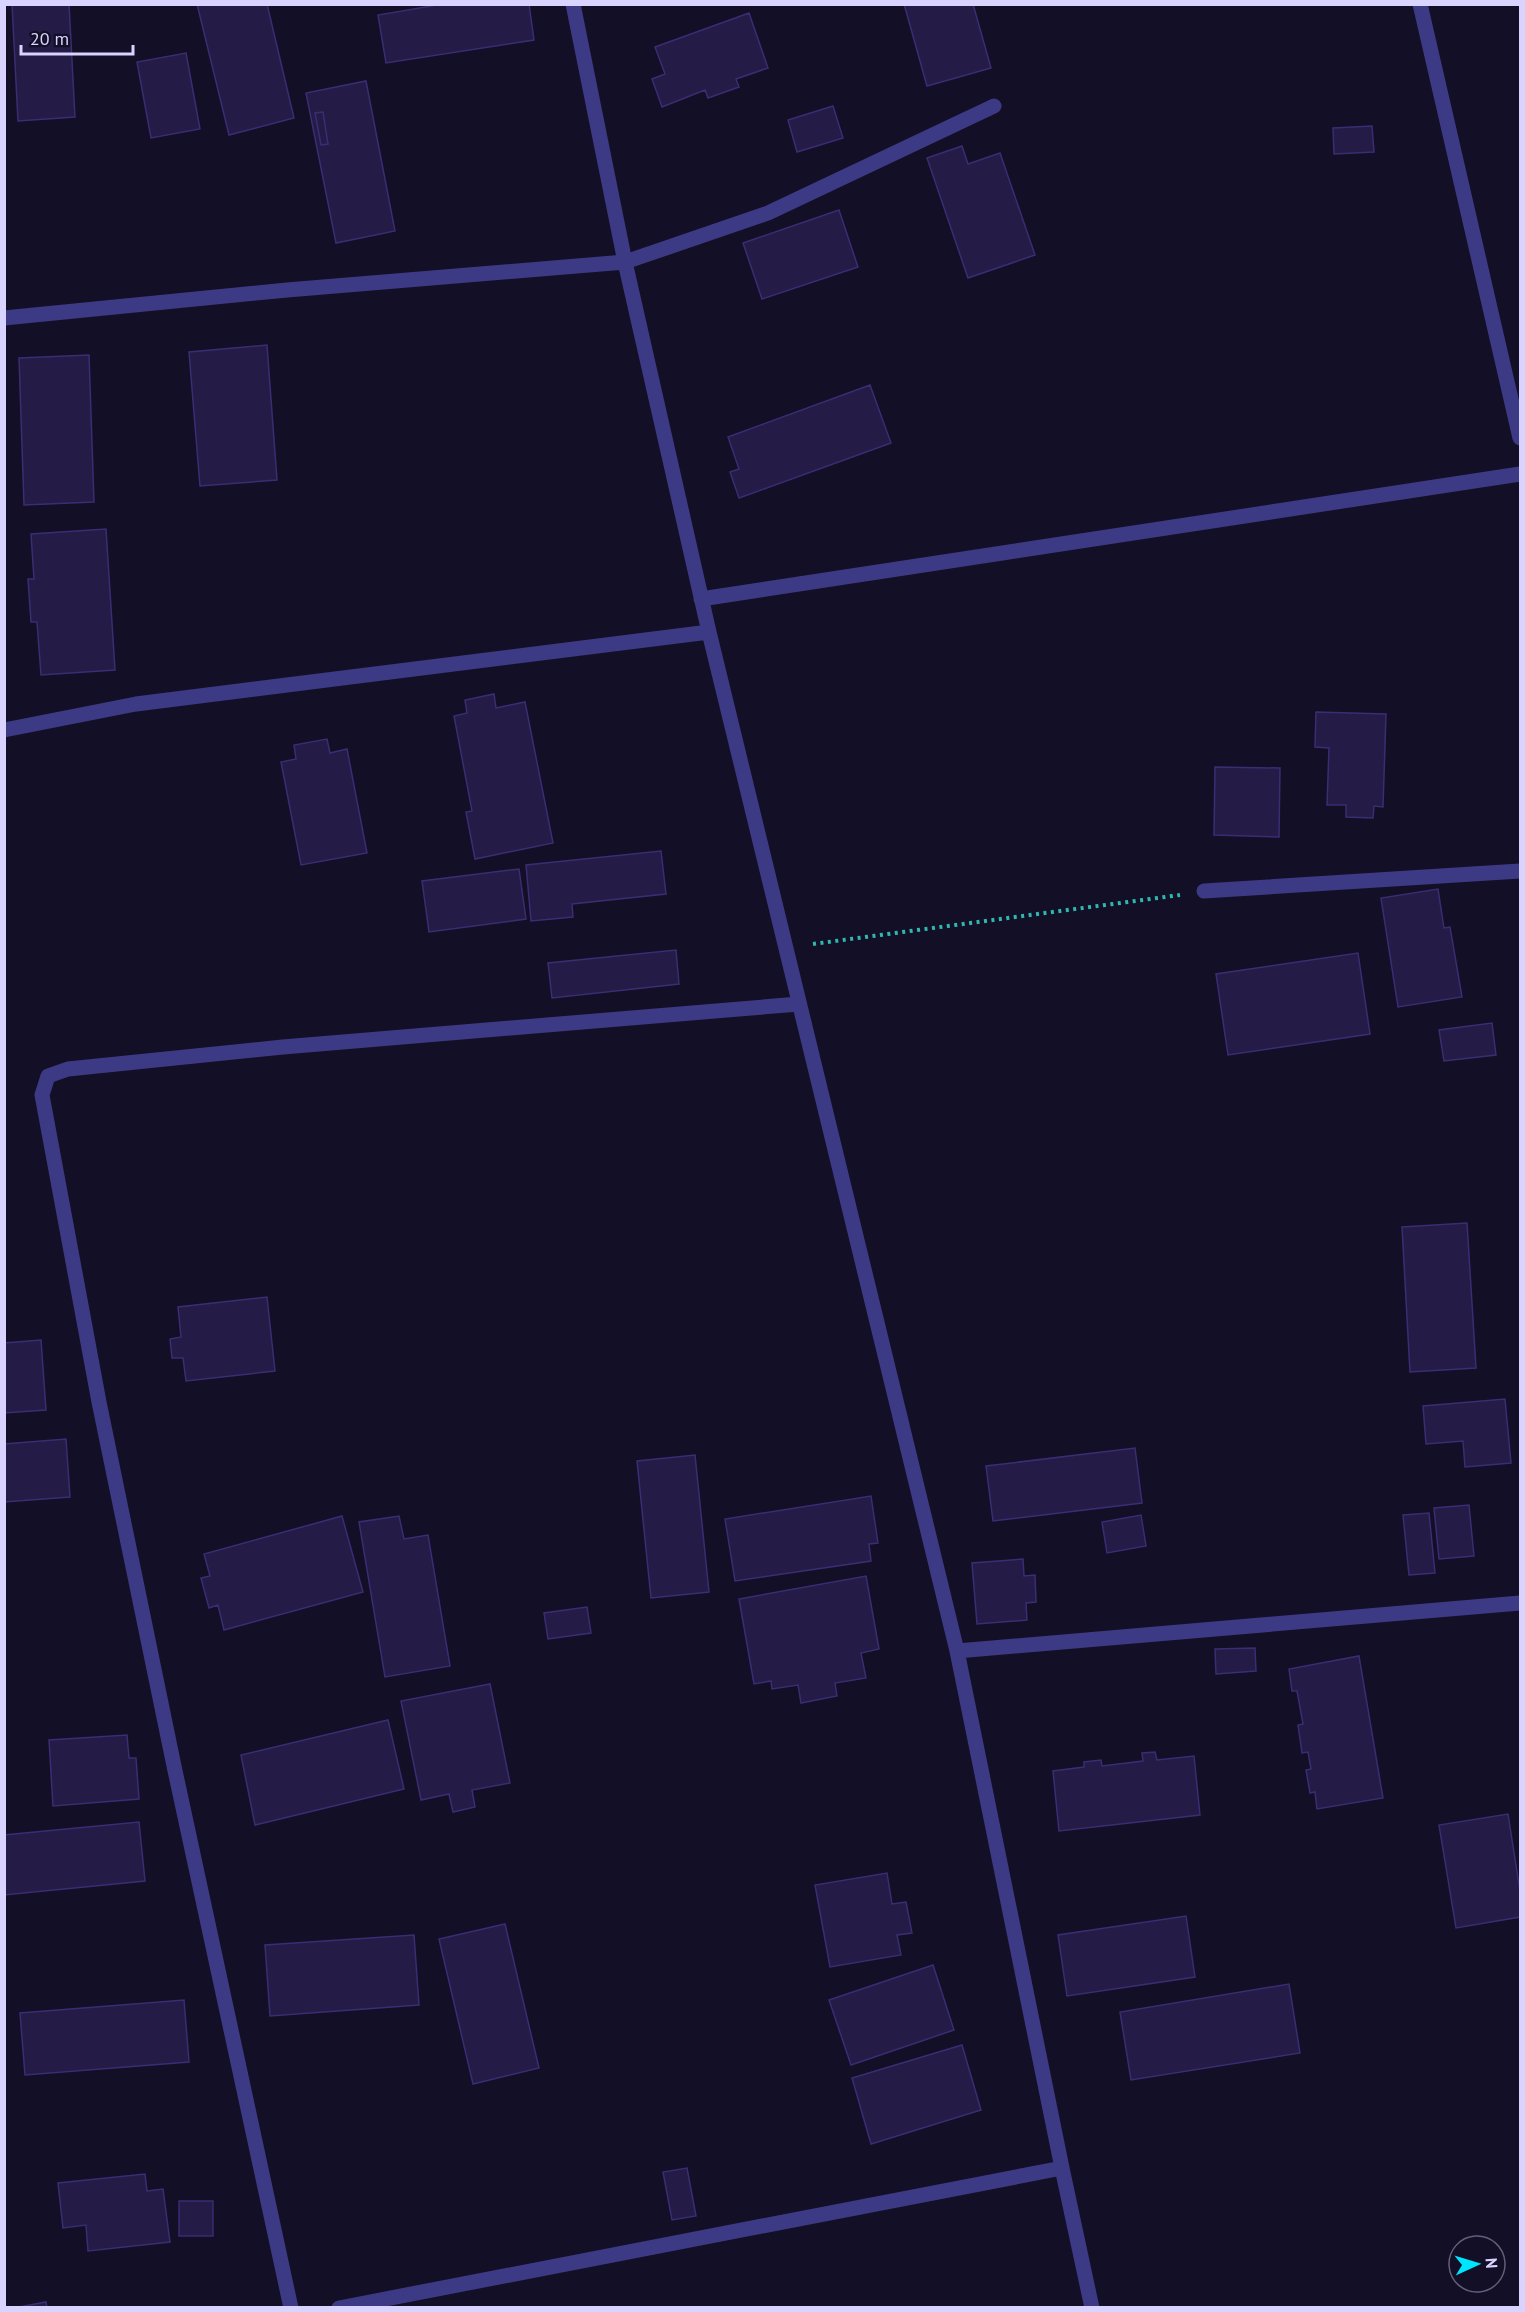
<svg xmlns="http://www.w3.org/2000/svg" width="1525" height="2312" font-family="'PT Sans',sans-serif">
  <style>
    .building { fill: #241b47; stroke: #3b2d73; stroke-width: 1.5; fill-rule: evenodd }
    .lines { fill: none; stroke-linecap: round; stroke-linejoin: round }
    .path { stroke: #2fb8b0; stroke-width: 4; stroke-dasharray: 3 4.5; stroke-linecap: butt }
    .minor { stroke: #3d3a85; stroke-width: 15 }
  </style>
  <rect width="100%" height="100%" fill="#130f26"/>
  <!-- building -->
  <path class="building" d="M12,4h57l6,113 -57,4z
    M197,4h70l27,114 -65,17z
    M443,4h86l5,36 -148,23 -8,-48z
    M904,4h69l18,64 -64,18z
    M749,13l19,55 -32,11 3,8 -31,11 -3,-8 -43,17 -10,-28 13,-5 -10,-27z
    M186,53l14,76 -49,9 -14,-76z
    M366,81l29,150 -59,12 -30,-150zM323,112l5,32 -7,1 -6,-32z
    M833,106l10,32 -46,14 -9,-32z
    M323,112l5,32 -7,1 -6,-32z
    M1372,126l2,26 -40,2 -1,-26z
    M962,146l6,18 32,-11 35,102 -67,23 -41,-120z
    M839,210l19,57 -96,32 -19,-56z
    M267,345l10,135 -77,6 -11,-134z
    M89,355l5,147 -70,3 -5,-147z
    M870,385l21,58 -152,55 -9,-26 9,-3 -11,-32z
    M106,529l9,141 -74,5 -4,-53h-6l-3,-43h6l-3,-45z
    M494,694l2,14 29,-6 28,141 -78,16 -9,-47 6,-1 -18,-95 13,-3 -2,-13z
    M1316,712l70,2 -3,93 -9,-1 -1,12 -27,-1v-12h-19l2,-57 -14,-1z
    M327,739l3,14 17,-4 20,104 -66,12 -20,-103 15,-3 -2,-14z
    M1215,767l65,1 -1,69 -65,-2z
    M661,851l5,43 -94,10 1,13 -42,4 -5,-56z
    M519,869l7,50 -97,13 -7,-51z
    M1438,889l6,39 6,-1 12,70 -64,10 -17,-109z
    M676,950l3,34 -127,14 -4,-35z
    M1358,953l12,81 -142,21 -12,-81z
    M1492,1023l4,32 -52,6 -5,-31z
    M1467,1223l9,145 -66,4 -8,-145z
    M267,1297l8,74 -89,10 -3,-23h-11l-2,-19 11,-2 -3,-30z
    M41,1340l5,70 -42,3v-70z
    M1505,1399l6,64 -46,4 -2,-26 -37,3 -3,-38z
    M66,1439l4,58 -66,5v-58z
    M1135,1448l7,55 -149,18 -7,-55z
    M695,1455l14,137 -58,6 -14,-137z
    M871,1496l7,47 -9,1 2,17 -136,20 -10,-62z
    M1469,1505l5,51 -35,3 -5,-51z
    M1429,1513l6,60 -26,2 -6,-60z
    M1141,1515l5,31 -39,7 -5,-31z
    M342,1516l21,76 -139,38 -6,-25 -9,3 -8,-30 9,-2 -6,-22z
    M399,1516l5,23 24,-4 22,131 -65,11 -26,-155z
    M1023,1559l1,17 11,-1 1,27 -10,1 1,17 -50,4 -5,-61z
    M866,1576l13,73 -18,4 5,25 -31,5 2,13 -36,7 -3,-18 -26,4 -1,-8 -17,3 -15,-85z
    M587,1607l4,26 -43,6 -4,-26z
    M1255,1648l1,23 -40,3 -1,-25z
    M1359,1656l24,142 -66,11 -2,-17 -5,1 -4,-23 5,-1 -3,-17 -6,1 -4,-28 5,-1 -6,-33h-5l-3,-22z
    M490,1684l20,99 -38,7 3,17 -22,5 -4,-18 -28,6 -20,-99z
    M388,1720l16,69 -149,36 -14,-70z
    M127,1735l2,23h7l3,41 -86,7 -4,-66z
    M1155,1752l2,8 37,-4 6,59 -141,16 -6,-60 31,-4v-5l17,-2 1,6 41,-5 -1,-8z
    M1508,1814l12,77v26l-64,11 -17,-103z
    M139,1822l6,59 -141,14v-60z
    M887,1873l5,31 14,-2 6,31 -15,2 4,20 -71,12 -15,-82z
    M1186,1916l9,61 -128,19 -9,-61z
    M505,1924l34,144 -66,16 -34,-145z
    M414,1935l5,70 -149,11 -5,-71z
    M933,1965l21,65 -103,35 -22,-65z
    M1289,1984l11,69 -169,27 -11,-68z
    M184,2000l5,62 -164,13 -5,-62z
    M962,2045l19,65 -110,34 -19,-66z
    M687,2168l9,48 -24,4 -9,-48z
    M145,2174l2,17 16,-2 7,53 -82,9 -2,-26 -23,3 -5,-45z
    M179,2201h34v35h-34z
    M46,2302l1,6h-33z"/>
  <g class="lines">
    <!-- path -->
    <path class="path" d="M813,944l367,-49"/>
    <!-- minor -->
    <path class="minor" d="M573,4l52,258 84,370 248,1019 105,517 30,140
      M1420,4l100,434
      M4,318l283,-28 338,-28 143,-49 226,-107
      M701,599l819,-125
      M4,730l132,-26 573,-72
      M1204,891l316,-20
      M957,1651l563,-48
      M291,2308l-117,-542 -75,-364 -57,-307 6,-19 20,-7 215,-22 516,-43
      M339,2308l723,-140"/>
  </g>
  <!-- border -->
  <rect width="1525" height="2312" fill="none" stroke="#d9d4ff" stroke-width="12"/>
  <!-- north arrow -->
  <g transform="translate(1477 2264) rotate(86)"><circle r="28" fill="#130f26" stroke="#625e7d" stroke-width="1.5"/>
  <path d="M0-4.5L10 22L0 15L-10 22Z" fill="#00e5ff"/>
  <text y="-9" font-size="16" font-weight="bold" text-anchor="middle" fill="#d9d4ff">N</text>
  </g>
  <!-- scale -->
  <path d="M21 45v9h112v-9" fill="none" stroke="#d9d4ff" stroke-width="3"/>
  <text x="30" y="45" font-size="18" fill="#d9d4ff" stroke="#130f26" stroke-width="4.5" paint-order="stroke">20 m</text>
</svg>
